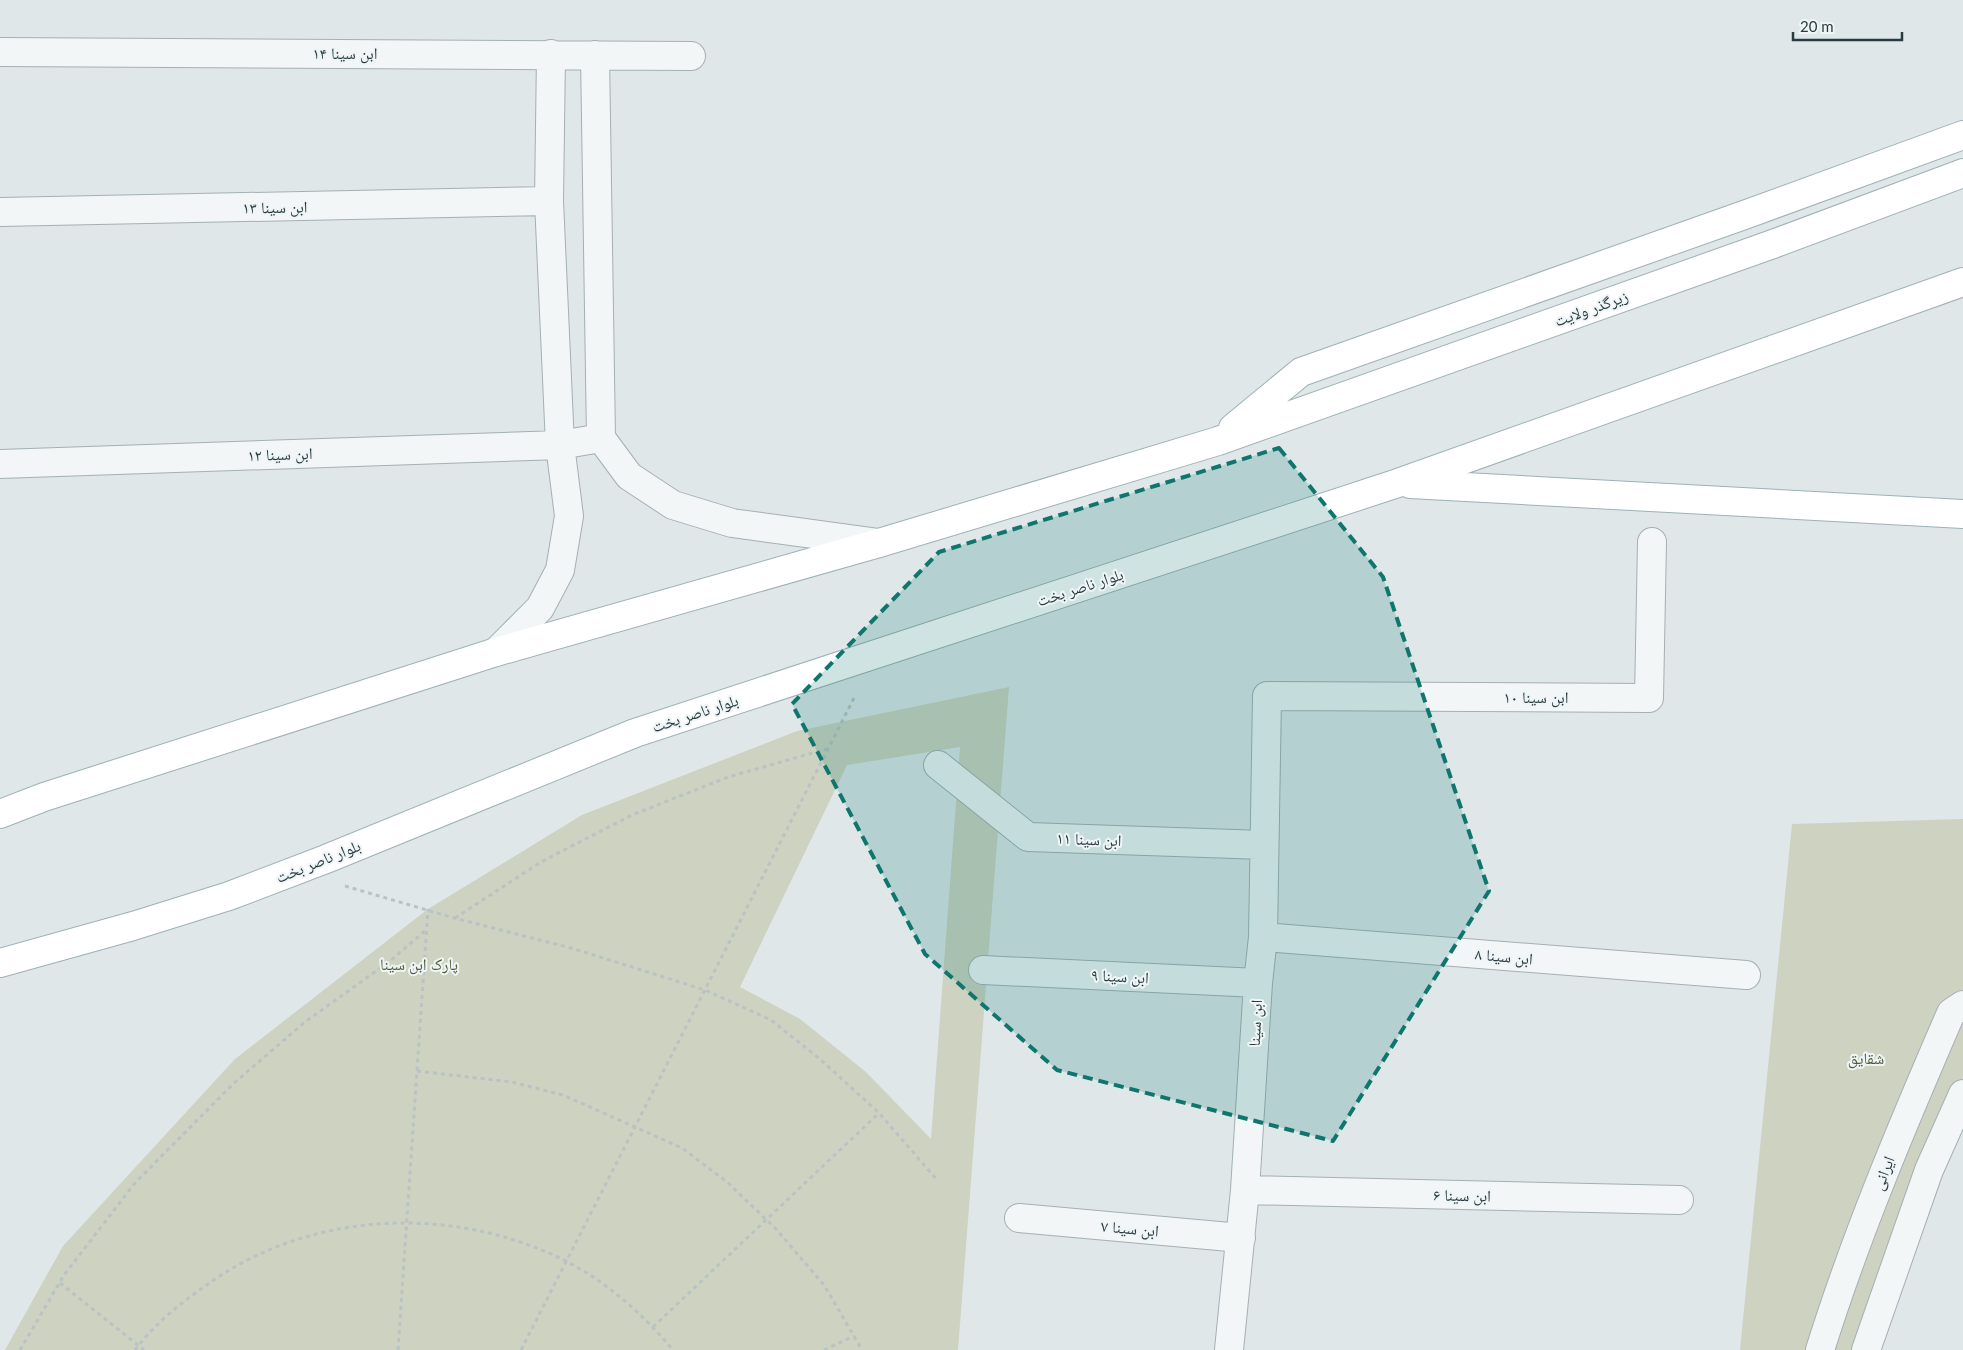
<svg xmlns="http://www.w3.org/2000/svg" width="1963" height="1350" font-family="Lato,'Noto Naskh Arabic',sans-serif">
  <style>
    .green { fill: #cdd3c0; fill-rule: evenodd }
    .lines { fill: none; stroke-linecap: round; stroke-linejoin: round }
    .minor-casing { stroke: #a4b0b3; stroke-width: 30 }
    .major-casing { stroke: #9eb1b5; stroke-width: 30 }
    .path { stroke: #b9c2c4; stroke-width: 3; stroke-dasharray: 4 4; stroke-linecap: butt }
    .minor { stroke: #f2f6f7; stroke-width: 28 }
    .major { stroke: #fff; stroke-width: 28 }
    .marked { fill: #0f766e; fill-opacity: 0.2; stroke: #0f766e; stroke-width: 4; stroke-dasharray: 10 6; stroke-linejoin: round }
    .labels { text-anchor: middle; stroke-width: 4; stroke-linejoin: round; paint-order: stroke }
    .street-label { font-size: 16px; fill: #283c40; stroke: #eff5f6 }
    .park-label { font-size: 16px; fill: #4e5c35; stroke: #eff5f6 }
  </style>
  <rect width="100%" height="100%" fill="#dfe7e9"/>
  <!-- green -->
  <path class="green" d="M1009,687l-51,663h-953l58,-104 172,-187 193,-150 154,-94 215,-84zM960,747v1l-29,391 -65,-67 -66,-53 -60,-32 107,-222z
    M1963,819v257l-97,274h-126l52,-526z"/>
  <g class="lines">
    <!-- minor casing -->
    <g class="minor-casing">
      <path id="minor" d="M0,52l691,4
        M595,55l6,383 28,38 44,29 59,18 147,20
        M0,212l549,-11
        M0,464l560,-19 41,-7
        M496,652l44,-44 20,-38 9,-54 -9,-71 -11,-244 2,-147
        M938,765l90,72 236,8
        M1263,937l483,38
        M983,970l275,13
        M1245,1190l434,10
        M1019,1218l222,20
        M1229,1350l16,-160 13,-207 5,-46 4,-241 382,2 3,-156
        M1820,1350c36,-115 83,-226 131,-337l12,-8
        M1866,1350l63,-180 34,-76"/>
    </g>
    <!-- major casing -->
    <g class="major-casing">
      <path id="major" d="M1233,428l68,-56 446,-158 216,-79
        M1410,484l553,30
        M0,814l44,-17 452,-145 383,-109 339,-102 555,-197 190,-71
        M0,963l133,-37 96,-30 97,-37 309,-126 763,-250 565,-201"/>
    </g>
    <!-- path -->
    <path class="path" d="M345,886l109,32 117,30 134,42 66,30 50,40 58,53 59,68
      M455,918l86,-56 91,-47 96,-38 99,-28
      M417,1071l95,11 51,13 119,53 45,34 49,47 48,56 38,65
      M60,1283l84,67
      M653,1327l226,-214
      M20,1350l44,-75 71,-92 98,-99 72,-62 85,-61 36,-31
      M135,1350c20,-27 48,-49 76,-68 103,-72 243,-77 355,-21 42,22 77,53 107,89
      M398,1350l30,-441
      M521,1350l334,-654
      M824,1350l30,-14"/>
    <!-- minor -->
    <use href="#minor" class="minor"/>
    <!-- major -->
    <use href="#major" class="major"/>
  </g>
  <!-- marked area -->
  <path class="marked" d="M1279,448l104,129 106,314 -156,250 -276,-71 -132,-116 -133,-250 147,-152z"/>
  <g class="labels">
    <!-- street labels -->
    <g class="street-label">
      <text x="345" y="59">ابن سینا ۱۴</text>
      <text transform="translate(275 207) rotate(-1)" y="6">ابن سینا ۱۳</text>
      <text transform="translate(1591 308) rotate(-20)" y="6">زیرگذر ولایت</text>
      <text transform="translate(280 454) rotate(-2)" y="6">ابن سینا ۱۲</text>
      <text transform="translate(1080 587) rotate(-18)" y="6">بلوار ناصر بخت</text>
      <text x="1536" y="703">ابن سینا ۱۰</text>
      <text transform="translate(695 713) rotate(-18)" y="6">بلوار ناصر بخت</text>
      <text transform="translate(1089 839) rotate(2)" y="6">ابن سینا ۱۱</text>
      <text transform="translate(318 861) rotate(-22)" y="6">بلوار ناصر بخت</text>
      <text transform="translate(1504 956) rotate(5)" y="6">ابن سینا ۸</text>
      <text transform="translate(1120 976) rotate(3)" y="6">ابن سینا ۹</text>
      <text transform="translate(1255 1023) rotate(-87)" y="6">ابن سینا</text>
      <text transform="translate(1883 1173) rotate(-69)" y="6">ایرانی</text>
      <text transform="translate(1462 1195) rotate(1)" y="6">ابن سینا ۶</text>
      <text transform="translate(1130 1228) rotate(5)" y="6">ابن سینا ۷</text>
    </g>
    <!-- park labels -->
    <g class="park-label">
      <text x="419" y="970">پارک ابن سینا</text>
      <text x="1866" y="1064">شقایق</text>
    </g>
  </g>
  <!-- scale -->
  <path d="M1793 32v8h109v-8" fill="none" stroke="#283c40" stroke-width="2.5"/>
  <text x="1800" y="32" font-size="15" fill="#283c40" stroke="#eff5f6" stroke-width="4" paint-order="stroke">20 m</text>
</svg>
